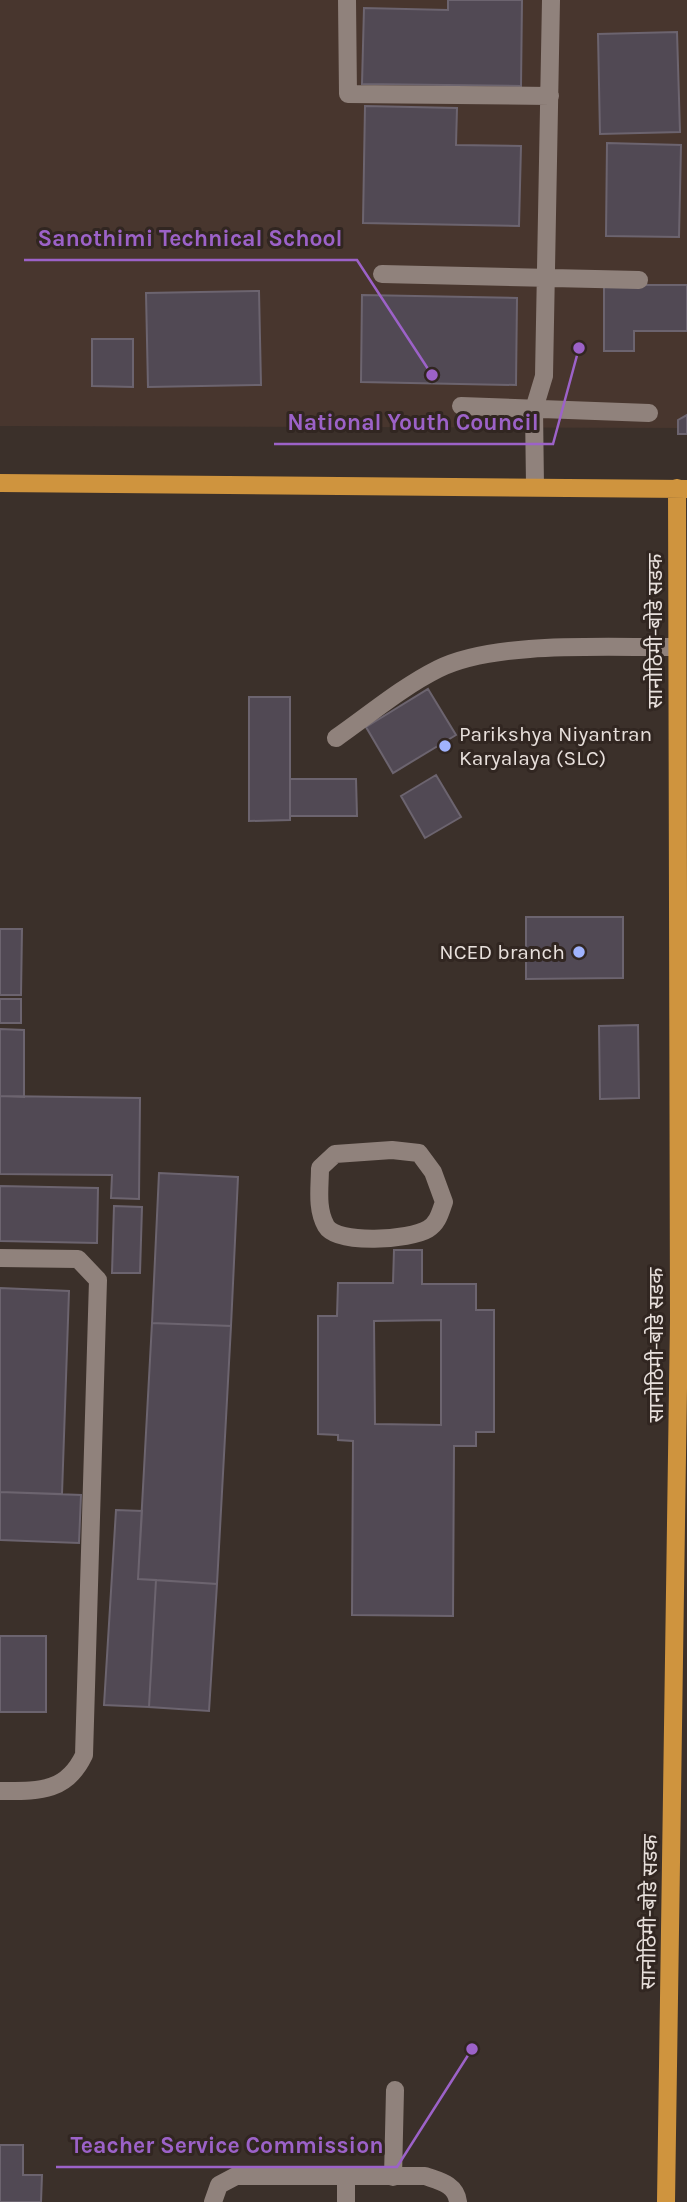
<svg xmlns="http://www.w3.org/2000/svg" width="687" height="2202" font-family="Karla,'Noto Sans Devanagari',sans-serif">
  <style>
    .built { fill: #48362e }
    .building { fill: #514954; stroke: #6c646f; stroke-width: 2; fill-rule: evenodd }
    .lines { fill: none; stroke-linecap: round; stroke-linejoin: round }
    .minor { stroke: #90827c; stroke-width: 18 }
    .major { stroke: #cf943e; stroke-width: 18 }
    .poi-dot { fill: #a0b3fd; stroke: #312621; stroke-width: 2.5 }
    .labels { text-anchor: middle; stroke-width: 6; stroke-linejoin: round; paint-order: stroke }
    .street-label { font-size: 21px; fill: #e8e0dc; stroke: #312621 }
    .poi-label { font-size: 21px; fill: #e8e0dc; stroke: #312621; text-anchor: start }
    .leader { fill: none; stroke: #9c62c8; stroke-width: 2.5 }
    .callout-dot { fill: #9c62c8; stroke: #312621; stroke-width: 2.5 }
    .callout-label { font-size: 23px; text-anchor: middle; font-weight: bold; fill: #9c62c8; stroke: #312621; stroke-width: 6; stroke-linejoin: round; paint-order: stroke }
  </style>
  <rect width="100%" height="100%" fill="#3b302a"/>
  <!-- built -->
  <path class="built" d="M0,0h687v428l-687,-2z"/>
  <!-- building -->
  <path class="building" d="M448,0h74l-1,86 -159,-2 2,-76 84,2z
    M677,32l3,100 -80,2 -2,-100z
    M365,106l92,2 -1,37 65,1 -2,80 -156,-3z
    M607,143l74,2 -2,92 -73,-1z
    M604,285h83v46h-53v20h-30z
    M259,291l2,94 -113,2 -2,-94z
    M362,295l155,3 -1,87 -155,-3z
    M92,339h41v48l-41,-1z
    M687,415v19h-9v-14z
    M428,689l28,46 -63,38 -27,-46z
    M249,697h41v123l-41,1z
    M436,775l25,42 -36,21 -24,-42z
    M290,779h66l1,37h-67z
    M526,917h97v61l-97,1z
    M0,929h22l-1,66h-21z
    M0,999h21v24h-21z
    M638,1025l1,73 -39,1 -1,-73z
    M0,1029l24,1v67l-24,-1z
    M0,1096l140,2 -1,101 -28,-1 1,-23 -112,-1z
    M159,1173l79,4 -7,149 -79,-3z
    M0,1186l98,2 -1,55 -97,-2z
    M114,1206l28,1 -2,66h-28z
    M394,1250h28v34h54v26h18v122h-18v14h-22l-1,170 -101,-1 1,-174 -15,-1v-5l-20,-1v-118h19l1,-33h55zM441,1320v105l-66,-1 -1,-103z
    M0,1288l69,3 -7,203 -62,-2z
    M152,1323l79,3 -14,258 -79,-5z
    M0,1492l81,3 -2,48 -79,-3z
    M116,1510l26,1 -4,68 18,1 -7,127 -45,-2z
    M156,1580l61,4 -8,127 -60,-4z
    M0,1636h46v76h-46z
    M0,2145h23v30h19l-1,27h-41z"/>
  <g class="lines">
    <!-- minor -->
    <path class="minor" d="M347,0l1,94 202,2
      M382,274l257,6
      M461,406l188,7
      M535,486l-1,-77 10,-33 7,-376
      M336,738c33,-23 66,-51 102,-69 58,-29 173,-21 239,-22
      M392,1150l27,3 14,19 11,30c-4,11 -6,21 -16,27 -18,11 -91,16 -102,-3 -10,-18 -6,-39 -6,-58l15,-14z
      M0,1258l78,1 20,21 -14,475c-18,38 -46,36 -84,36
      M393,2177l2,-87
      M213,2202l6,-17 17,-9h189c14,5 31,8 33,26
      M346,2202v-25"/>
    <!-- major -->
    <path class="major" d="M0,483l687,6
      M666,2202l13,-882 -2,-832"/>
  </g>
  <!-- markers -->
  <g class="poi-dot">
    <circle cx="445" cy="746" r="7"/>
    <circle cx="579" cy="952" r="7"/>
  </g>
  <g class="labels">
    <!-- street labels -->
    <g class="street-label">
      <text transform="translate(655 631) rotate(-90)" y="7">सानोठिमी-बोडे सडक</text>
      <text transform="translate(656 1345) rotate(-90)" y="7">सानोठिमी-बोडे सडक</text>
      <text transform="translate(649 1912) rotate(-89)" y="7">सानोठिमी-बोडे सडक</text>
    </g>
    <!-- poi labels -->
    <g class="poi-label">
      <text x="459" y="741">Parikshya Niyantran<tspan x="459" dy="24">Karyalaya (SLC)</tspan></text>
      <text x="565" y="959" text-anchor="end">NCED branch</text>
    </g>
  </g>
  <!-- callouts -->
  <path class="leader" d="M432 375L357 260H24M579 348L553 444H274M472 2049L397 2167H56"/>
  <g class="callout-dot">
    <circle cx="432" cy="375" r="7"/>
    <circle cx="579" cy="348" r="7"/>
    <circle cx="472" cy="2049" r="7"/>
  </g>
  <g class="callout-label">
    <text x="190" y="246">Sanothimi Technical School</text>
    <text x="413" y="430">National Youth Council</text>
    <text x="227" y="2153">Teacher Service Commission</text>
  </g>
</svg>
